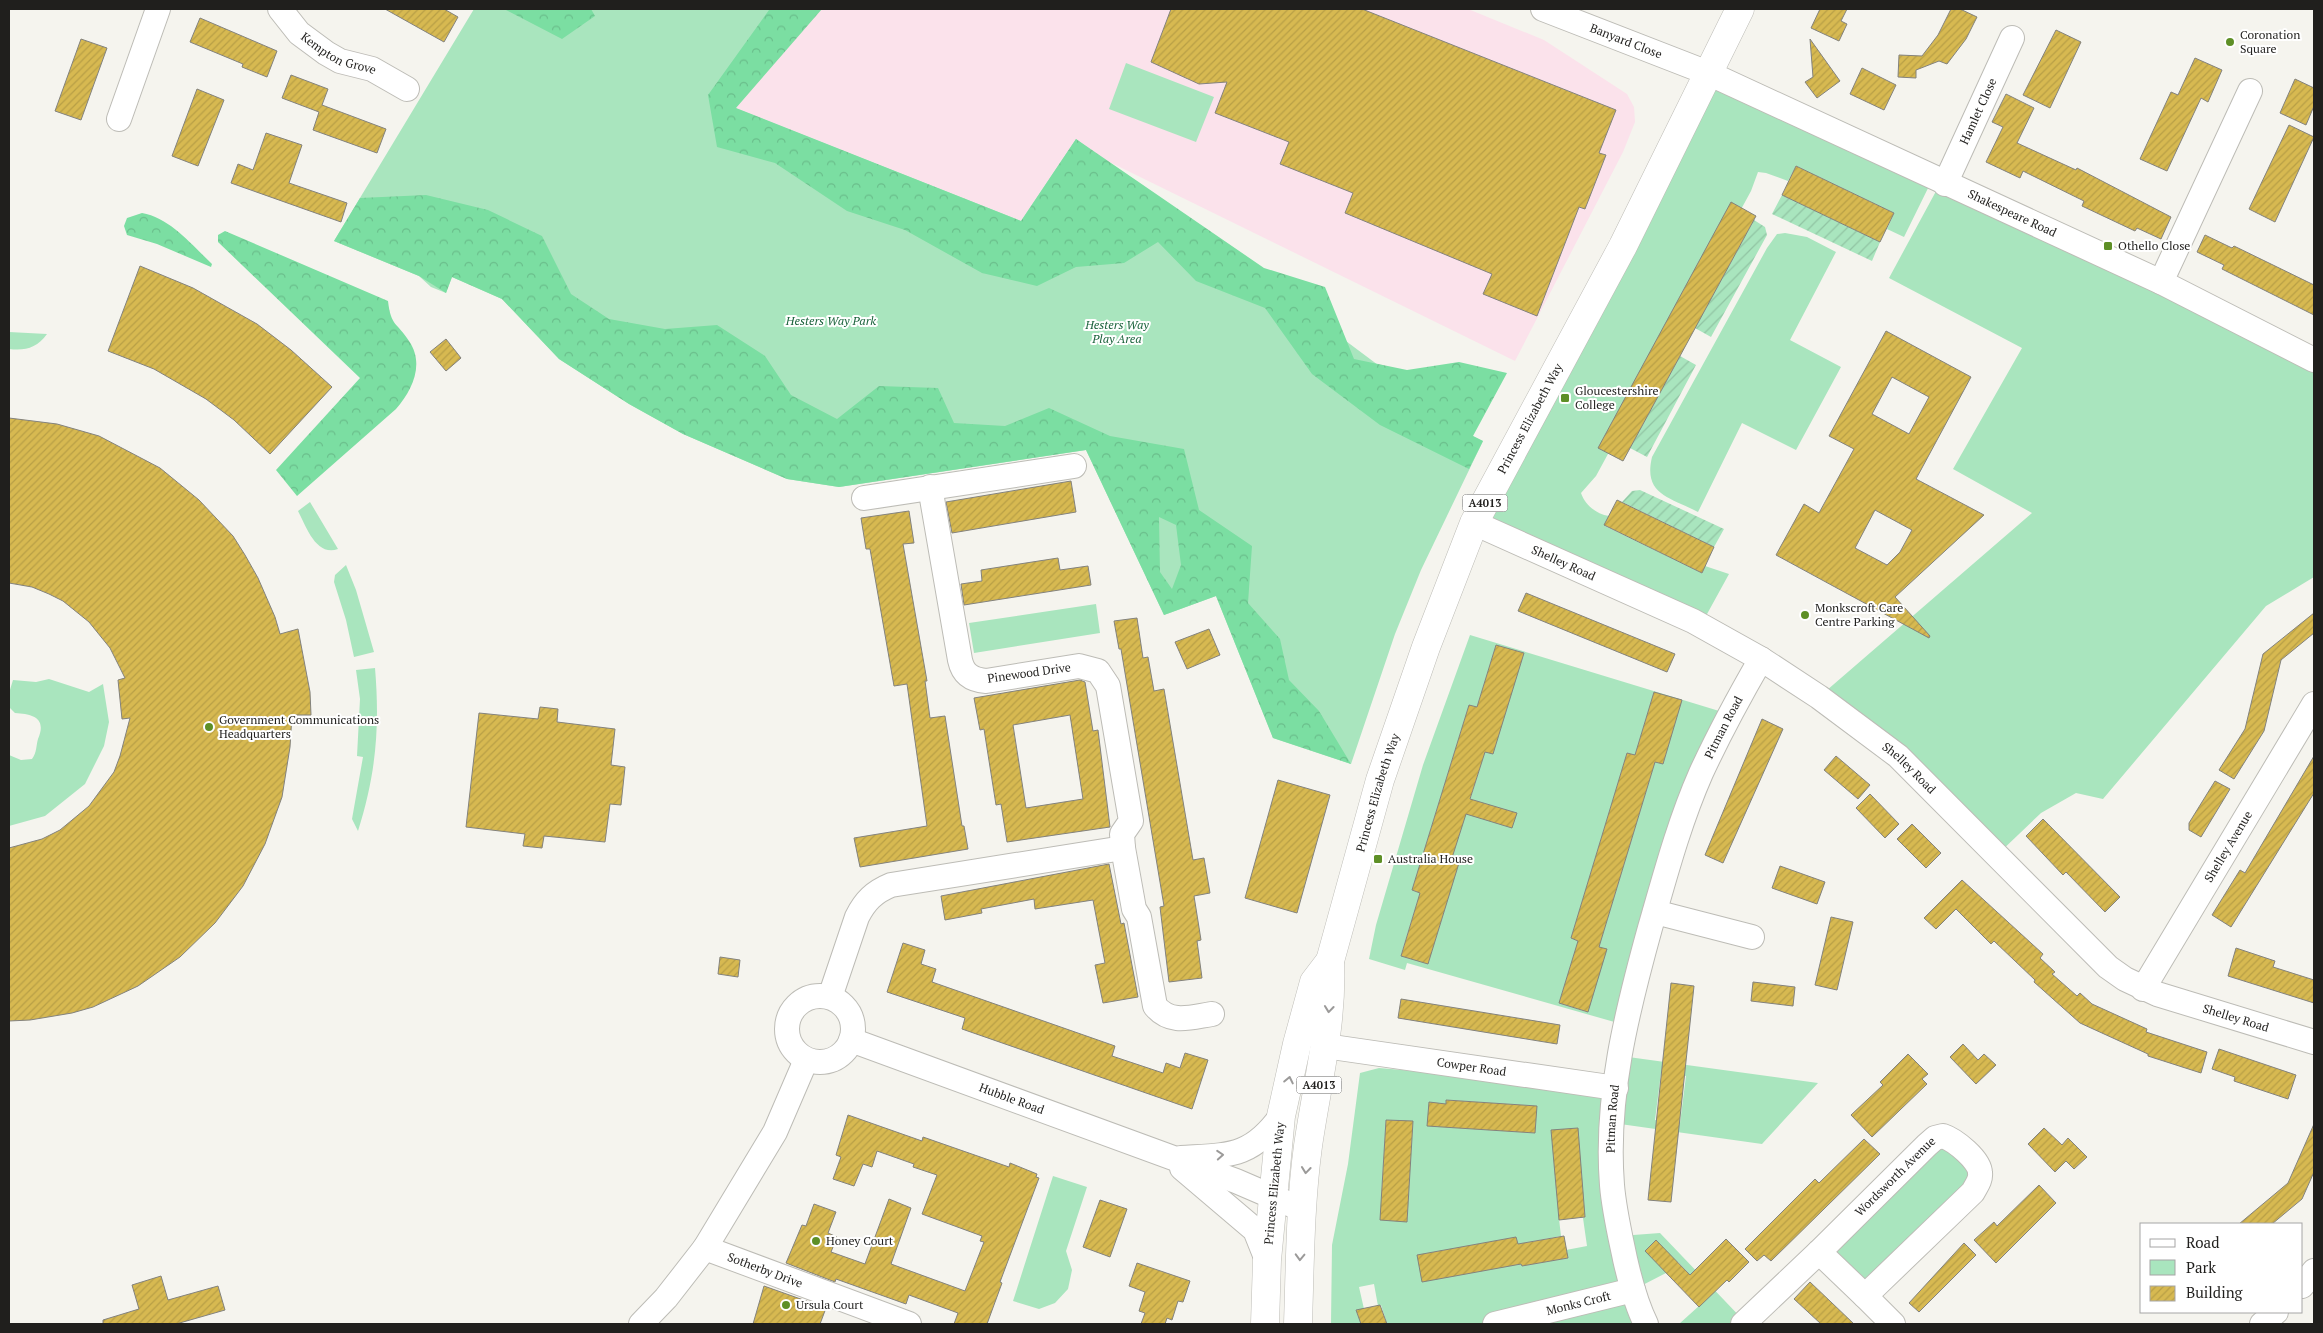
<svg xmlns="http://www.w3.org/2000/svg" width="2323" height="1333" font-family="'PT Serif',serif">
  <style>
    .education { fill: #fbe2eb }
    .green { fill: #a9e5be; fill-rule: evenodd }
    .forest { fill: url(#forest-crowns); fill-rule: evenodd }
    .garden { fill: url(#garden-furrows) }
    .building { fill: url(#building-hatch); stroke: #83827d; fill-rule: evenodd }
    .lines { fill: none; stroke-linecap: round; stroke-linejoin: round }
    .street-casing { stroke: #bdbcb6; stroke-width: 26 }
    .primary-casing { stroke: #bdbcb6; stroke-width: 29 }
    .street { stroke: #fff; stroke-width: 24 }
    .primary { stroke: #fff; stroke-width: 28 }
    .oneway { stroke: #9b9a99 }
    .poi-dot { fill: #5e8f26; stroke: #fff; stroke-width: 2 }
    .labels { text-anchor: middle; stroke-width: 4; stroke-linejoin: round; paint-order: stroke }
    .shield { fill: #fff; stroke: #636261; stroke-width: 1 }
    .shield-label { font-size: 11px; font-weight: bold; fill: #201f1d }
    .poi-label { font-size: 12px; fill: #201f1d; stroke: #fff; text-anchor: start }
    .street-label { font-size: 12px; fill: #201f1d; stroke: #fff }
    .park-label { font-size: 12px; font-style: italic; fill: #1c643d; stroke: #fff }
  </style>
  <defs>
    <pattern id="forest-crowns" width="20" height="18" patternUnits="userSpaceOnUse" patternTransform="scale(1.25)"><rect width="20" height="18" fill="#7bdea2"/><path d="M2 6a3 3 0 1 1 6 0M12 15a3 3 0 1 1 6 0" fill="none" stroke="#6abe8b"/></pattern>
    <pattern id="garden-furrows" width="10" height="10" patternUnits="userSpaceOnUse" patternTransform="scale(1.25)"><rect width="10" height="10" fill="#a9e5be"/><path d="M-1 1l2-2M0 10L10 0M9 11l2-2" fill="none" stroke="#91c4a3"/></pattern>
    <pattern id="building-hatch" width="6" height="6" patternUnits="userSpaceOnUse" patternTransform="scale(1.25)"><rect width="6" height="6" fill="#d7b951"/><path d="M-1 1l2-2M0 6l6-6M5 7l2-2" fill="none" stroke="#b89f46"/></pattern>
  </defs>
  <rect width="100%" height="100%" fill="#f5f4ee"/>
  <!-- education -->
  <path class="education" d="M782,9h686l76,31 83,54 7,13 1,15 -12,30 -108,209 -438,-215 -56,75 -286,-113z"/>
  <!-- green -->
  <path class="green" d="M474,9h308l-47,99 286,113 55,-82 397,297 10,5 -62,129 -26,64 -44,130 -78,-26 -57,-142 -52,19 -78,-165 -247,37 -52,-8 -104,-45 -54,-30 -70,-45 -57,-60 -50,-22 -6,16 -15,-6 -12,-11 -85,-35z
    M1126,63l88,34 -18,45 -87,-33z
    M1708,73l225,105 -29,59 -17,-8 7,-16 -98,-47 -8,15 -22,-8 -8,-1 -7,19 -155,285 -15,17c4,12 15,21 28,23l-4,10 97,47 3,-7 24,8 -28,51 -227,-102z
    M1941,182l373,178v217l-48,29 -163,193 -27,-6 -35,20 -44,42 -178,-158 213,-184 -79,-44 69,-121 -133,-70z
    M1785,233l22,4 29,15 -46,88 51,27 -45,83 -54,-27 -44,89c-28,-15 -55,-17 -46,-55l115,-209 10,-14z
    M9,332l38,2c-10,14 -22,17 -38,15z
    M310,502l28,47c-22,8 -32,-23 -40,-38z
    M346,565l10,25 18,62 -20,5 -8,-37 -12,-38 1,-7z
    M1096,604l4,29 -126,20 -5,-30z
    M1470,635l259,79 -104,311 -218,-62 -2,7 -36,-11 7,-34 47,-160zM1496,645l27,8 -26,60 -48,155 -2,34 -19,62 -27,-9 19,-62 -8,-3 57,-185 8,2zM1654,692l27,8 -18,64 -8,-2 -56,185 -12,65 -28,-9 19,-62 -7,-3 56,-185 8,2z
    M375,668c5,59 1,106 -17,163l-6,-12 11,-62 -6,-1 3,-57 -4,-29z
    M49,679l40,13 14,-8 6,38 -5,24 -19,38 -40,32 -36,10v-71l12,5 11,-1c5,-7 4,-13 6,-20 9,-21 -5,-25 -23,-26l-6,-6v-14l4,-13 23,2z
    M1621,1056l197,27 -56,61 -149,-21 7,113 40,-3 86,90 -3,1h-64l31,-28 -32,-34 -12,11 -33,17 13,34h-259l-6,-19 -3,1 -4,-22 -15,3 5,22 -8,1 5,14h-30l1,-79 16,-81 12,-91 19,-5 237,20zM1661,1073l25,3 -6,47 -25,-3zM1447,1100l89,6 -1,27 -91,-6 -15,-24 17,1zM1386,1120l27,2 -6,99 -26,-22zM1577,1128l8,89 -2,1 4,28 -21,4 2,8 -46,8 -1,-2 -103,-9 98,-18 2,7 43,-8 -2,-17z
    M1935,1138l46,34 -116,124 -46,-44z
    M1053,1176l34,11 -21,64 6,19 -4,19 -13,14 -16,6 -26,-8z"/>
  <!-- forest -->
  <path class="forest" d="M504,9h87l4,7 -33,23z
    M767,9h55l-86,99 285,113 55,-82 188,129 61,19 29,72 53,11 52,-8 48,11 -34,63 10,5 -14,28 -89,-44 -68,-51 -47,-66 -69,-27 -38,-39 -34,21 -48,4 -39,19 -55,-13 -77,-43 -58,-19 -72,-48 -58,-16 -9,-52 61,-85z
    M426,195l62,15 54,26 29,58 38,25 56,10 52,-4 48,31 26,39 46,24 42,-33 59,2 16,35 51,3 44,-18 61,28 74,13 15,61 53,36 -4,57 32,36 9,41 30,31 32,53 -78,-26 -57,-142 -52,19 -78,-165 -247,37 -52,-8 -104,-45 -54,-30 -70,-45 -57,-60 -50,-22 -6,16 -27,-17 -85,-35 26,-43zM1159,517l17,8 5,40 -9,24 -12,-17z
    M142,213c28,5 49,31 70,51l-1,3 -54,-23 -30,-9 -3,-9 3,-8z
    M225,231l163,70c3,26 9,21 21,40 16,23 3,50 -13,68l-99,87 -21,-26 84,-92 -142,-136v-7z"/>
  <!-- garden -->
  <path class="garden" d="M1782,195l98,47 -8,19 -100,-47z
    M1754,220l11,7 2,8 -56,102 -16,-9z
    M1680,356l16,9 -49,92 -17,-9z
    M1640,490l84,39 -10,18 -92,-45 10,-11z"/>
  <!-- building -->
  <path class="building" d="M385,9h59l14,8 -14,25z
    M1171,9h191l254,101 -17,43 7,2 -21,54 -6,-2 -42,109 -54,-22 9,-20 -147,-61 8,-20 -73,-29 9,-22 -74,-29 12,-31 -28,2 -48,-22z
    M1820,9h27l-6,12 6,3 -8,17 -28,-13z
    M1951,9h9l17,8 -11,22 -19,25 -8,-3 -23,9v8l-18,-1 1,-22 23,1 16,-21z
    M200,18l77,33 -10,26 -25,-10 1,-3 -53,-22z
    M2056,30l25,12 -31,66 -27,-13z
    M81,39l26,9 -26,72 -26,-9z
    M1810,39l30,42 -23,17 -12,-16 8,-5z
    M2195,58l27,12 -14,32 -7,-4 -34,73 -27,-12 31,-67 7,3z
    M1862,68l34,17 -12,25 -34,-16z
    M291,75l37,14 -6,16 64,24 -9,24 -64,-23 6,-18 -37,-14z
    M2295,79l19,9v18l-8,19 -26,-12z
    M197,89l27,11 -26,66 -26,-10z
    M2006,94l28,14 -17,35 59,27 1,-2 94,49 -10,22 -24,-11 -2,3 -53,-25 2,-5 -61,-30 -3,7 -34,-16 17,-35 -11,-5z
    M2289,125l25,12 -39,85 -26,-13z
    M266,133l36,12 -13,38 58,20 -6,19 -110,-39 7,-19 15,6z
    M1796,166l98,47 -14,29 -98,-47z
    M1731,202l25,14 -133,245 -25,-13z
    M2205,235l27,13 2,-2 80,39v30l-92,-46 2,-4 -27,-13z
    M140,266l53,22 64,36 34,26 41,37 -62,67 -36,-34 -28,-21 -52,-30 -46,-18z
    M1886,331l85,46 -55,102 68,36 -89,82 35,39 -1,2 -153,-83 28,-51 15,9 35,-64 -25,-13zM1892,377l37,20 -20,37 -37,-20zM1875,510l37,20 -12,22 -13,13 -32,-17z
    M446,339l15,19 -15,13 -16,-19z
    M9,418l48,6 42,12 61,32 39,32 34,36 12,19 13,23 17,39 5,17 18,-5 12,63 1,23h-19l-2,32 -8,50 -17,47 -22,42 -28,37 -35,34 -42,29 -45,21 -21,6 -42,7 -21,1v-173l33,-9 18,-9 29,-24 25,-34 6,-16 10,-38 -8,1 -4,-39 7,-2 -15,-30 -21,-26 -26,-21 -14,-7 -17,-7 -23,-4z
    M1071,481l5,31 -124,21 -6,-31z
    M1617,500l97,47 -12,26 -98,-48z
    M909,511l5,32 -11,1 24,137h-2l5,37 15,-2 17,110h2l4,23 -108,18 -6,-29 73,-12 -20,-142 -13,2 -24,-137h-4l-5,-31z
    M1058,558l2,12 28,-4 3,19 -127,20 -3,-21 21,-3 -1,-11z
    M1526,593l149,61 -8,18 -149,-61z
    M2314,613v20l-33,27 -17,71 -30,48 -15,-9 26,-41 18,-75z
    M1137,618l6,40 5,-1 6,34 10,-2 29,171 11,-2 6,35 -16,3 7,44 -4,1 5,37 -33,4 -9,-75 4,-1 -43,-257h-2l-5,-28z
    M1209,629l11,26 -33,14 -12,-27z
    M1496,645l28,8 -31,101 -8,-2 -15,47 47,14 -5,15 -46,-14 -15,47 8,2 -31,101 -27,-8 19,-63 -8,-3 57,-185 8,2z
    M1080,680l5,2 8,49 5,-1 12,97 -103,15 -6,-38 -5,1 -12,-76 -4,1 -6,-32zM1070,715l13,84 -57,9 -13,-83z
    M1654,692l28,8 -19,64 -8,-2 -56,185 8,2 -19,63 -29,-9 19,-62 -7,-3 56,-185 8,2z
    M540,707l18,2 -1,13 58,7 -4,36 14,2 -4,38 -11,-1 -5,38 -61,-6 -2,12 -19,-2 2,-12 -59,-7 13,-114 59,6z
    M1762,719l21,10 -60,134 -18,-8z
    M1836,756l34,29 -12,14 -34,-29z
    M2314,756v37l-83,134 -19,-12 28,-45 5,3z
    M1278,780l52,15 -33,118 -52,-15z
    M2215,781l15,8 -29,48 -12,-7v-7z
    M1870,794l29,30 -14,14 -29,-30z
    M2043,819l77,78 -15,15 -39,-40 -3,3 -37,-39z
    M1912,824l29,29 -15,15 -29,-29z
    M1109,864l12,60 3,-1 14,74 -35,6 -8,-38 10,-2 -12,-63 -58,9 -1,-10 -53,10 1,4 -37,7 -4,-24z
    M1780,866l45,16 -8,22 -45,-16z
    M1962,880l81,74 -3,4 15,14 -3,2 25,22 3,-3 12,11 55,25 -1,3 61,20 -6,21 -53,-17v-2l-68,-31 -46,-41 1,-2 -41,-39 -3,3 -35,-35 -20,20 -12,-11z
    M1831,917l22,5 -16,68 -22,-5z
    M903,943l22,7 -4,14 15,5 -4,13 183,64 -3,10 51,17 3,-10 14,5 5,-15 23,7 -16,49 -230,-80 3,-11 -78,-26z
    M2236,948l39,13 -2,6 41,13v23l-86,-27z
    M720,957l20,3 -2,17 -20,-3z
    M1753,982l42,5 -2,19 -42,-5z
    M1671,983l23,3 -23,216 -23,-2z
    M1401,999l159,26 -3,19 -159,-26z
    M1963,1044l15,16 6,-6 12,11 -20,19 -26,-27z
    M2219,1049l77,26 -8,24 -54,-18 1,-4 -23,-8z
    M1908,1054l20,20 -6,5 5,5 -55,53 -21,-22 32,-30 -3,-3z
    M1446,1100l91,6 -2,27 -108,-7 2,-24 17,2z
    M848,1115l74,26 1,-4 86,30 1,-4 27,11 -1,3 3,1 -39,104 2,1 -15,41h-33l4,-11 -49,-18 -3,9 -70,-25 -1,3 -49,-19 16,-38 4,1 8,-22 22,8 -8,21 9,4 -6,15 34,12 24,-65 22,9 -20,56 74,27 19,-49 -4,-1 2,-5 -60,-22 15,-39 -24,-8 1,-3 -37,-13 -5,16 -9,-3 -9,22 -21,-7 8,-22 -5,-2z
    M1386,1120l27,1 -6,101 -27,-2z
    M2314,1124v48l-12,27 -30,25h-33l49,-41z
    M1578,1128l7,89 -26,3 -8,-90z
    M2044,1128l18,17 6,-7 19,19 -13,12 -8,-8 -11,11 -27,-28z
    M1864,1139l16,15 -109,107 -7,-6 -7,6 -12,-12 70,-70 4,4z
    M2039,1185l17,18 -60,60 -22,-23 20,-18 3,4z
    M1100,1200l27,9 -17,48 -27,-10z
    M1564,1236l4,22 -46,8 -1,-2 -99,18 -5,-27 99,-18 2,7z
    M1726,1239l23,23 -20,20 -2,-2 -28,27 -54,-56 11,-11 34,35z
    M1964,1243l12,12 -57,57 -10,-9z
    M1137,1263l53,18 -7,21 -5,-1 -6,19 -5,-2 -2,6h-24l4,-11 -6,-2 6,-19 -16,-6z
    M161,1276l7,24 50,-14 7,24 -49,14h-73v-4l36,-11 -7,-24z
    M1810,1282l21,20 23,22h-33l-27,-25z
    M764,1286l62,22 -6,16h-67z
    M1380,1305l7,19h-26l-5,-14z"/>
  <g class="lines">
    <!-- street casing -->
    <g class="street-casing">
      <g id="street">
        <path id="s1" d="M280,9l19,24 27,20 14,8 32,8 35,20"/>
        <path id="s2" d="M1543,9l165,64 453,209 153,78"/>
        <path d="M119,119l39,-110"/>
        <path id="s3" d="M1945,184l67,-146"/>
        <path d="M2161,282l89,-191"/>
        <path d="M864,498l210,-32"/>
        <path id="s4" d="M1474,523l219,98 68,38 58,38 79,59 210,211 17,12 32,15 157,48"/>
        <path d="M1123,848l11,61 5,8 16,89c16,19 36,11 57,8"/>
        <path d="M1655,912l97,25"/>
        <path id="s5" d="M2143,989l171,-285"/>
        <circle cx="820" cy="1029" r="33"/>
        <path d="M830,997l27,-80c8,-16 17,-25 34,-32l232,-37 -1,-14 9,-13 -23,-135 -10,-15 -19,-5 -93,15c-14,-1 -23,-7 -26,-21l-30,-173"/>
        <path id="s6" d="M851,1040l385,141 65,28"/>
        <path id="s7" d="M1325,1046l291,42"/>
        <path d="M1181,1158c47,-3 70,0 100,-42"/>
        <path d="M1182,1168l73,62 12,30"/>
        <path id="s8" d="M705,1248l204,76"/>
        <path d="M1819,1252l46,44"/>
        <path d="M2302,1286l12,-15"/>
        <path d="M641,1324l25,-26 39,-50 70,-116 31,-72"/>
        <path id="s9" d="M1495,1324l138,-34"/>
        <path id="s10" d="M1646,1324c-10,-20 -16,-43 -21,-65 -5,-24 -11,-49 -13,-74 -7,-87 15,-174 38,-257 15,-52 29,-105 51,-155 18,-39 38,-76 60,-114"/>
        <path id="s11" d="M1743,1324l76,-72 108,-107 8,-7 8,-2c12,4 37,24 37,37 1,7 -4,13 -7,19l-108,104 28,28"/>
        <path d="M2262,1324l14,-12"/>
      </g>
    </g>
    <!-- primary casing -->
    <g class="primary-casing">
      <g id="primary">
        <path id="s12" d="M1265,1324l2,-64 14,-144 16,-72 17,-62 16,-21"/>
        <path id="s13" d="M1298,1324c2,-60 2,-119 10,-178 9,-62 25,-123 22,-185l50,-181 46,-133 48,-124 149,-277 117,-237"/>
      </g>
    </g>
    <!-- street -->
    <use href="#street" class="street"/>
    <!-- primary -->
    <use href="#primary" class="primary"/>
  </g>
  <!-- one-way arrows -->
  <defs><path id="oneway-chevron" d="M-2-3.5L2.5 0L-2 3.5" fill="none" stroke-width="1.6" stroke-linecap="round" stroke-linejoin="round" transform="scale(1.25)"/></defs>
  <g class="oneway">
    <use href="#oneway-chevron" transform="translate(1329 1009) rotate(96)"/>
    <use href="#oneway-chevron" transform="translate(1289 1080) rotate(-78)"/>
    <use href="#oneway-chevron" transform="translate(1220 1155) rotate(-4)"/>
    <use href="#oneway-chevron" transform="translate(1306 1170) rotate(96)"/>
    <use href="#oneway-chevron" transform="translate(1300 1257) rotate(92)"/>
  </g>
  <!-- markers -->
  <g class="poi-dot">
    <circle cx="2230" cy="42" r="5"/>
    <rect x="2103" y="241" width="10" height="10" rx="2.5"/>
    <rect x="1560" y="393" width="10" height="10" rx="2.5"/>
    <circle cx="1805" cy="615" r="5"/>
    <circle cx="209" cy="727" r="5"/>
    <rect x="1373" y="854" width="10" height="10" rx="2.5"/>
    <circle cx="816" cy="1241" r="5"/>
    <circle cx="786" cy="1305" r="5"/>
  </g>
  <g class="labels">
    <!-- shield labels -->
    <g class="shield">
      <rect x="1462.5" y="494.5" width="45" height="17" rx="4"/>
      <rect x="1296.5" y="1076.5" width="45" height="17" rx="4"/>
    </g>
    <g class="shield-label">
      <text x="1485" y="507">A4013</text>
      <text x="1319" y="1089">A4013</text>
    </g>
    <!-- poi labels -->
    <g class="poi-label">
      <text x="2240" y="39">Coronation<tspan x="2240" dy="14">Square</tspan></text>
      <text x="2118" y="250">Othello Close</text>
      <text x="1575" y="395">Gloucestershire<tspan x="1575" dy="14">College</tspan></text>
      <text x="1815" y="612">Monkscroft Care<tspan x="1815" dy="14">Centre Parking</tspan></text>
      <text x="219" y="724">Government Communications<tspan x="219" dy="14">Headquarters</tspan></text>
      <text x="1388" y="863">Australia House</text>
      <text x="826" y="1245">Honey Court</text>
      <text x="796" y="1309">Ursula Court</text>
    </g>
    <!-- street labels -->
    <g class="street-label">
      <text dy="4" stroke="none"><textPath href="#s2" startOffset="89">Banyard Close</textPath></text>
      <text dy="4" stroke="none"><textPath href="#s1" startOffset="76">Kempton Grove</textPath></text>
      <text dy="4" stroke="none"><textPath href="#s3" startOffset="80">Hamlet Close</textPath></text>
      <text dy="4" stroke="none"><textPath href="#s2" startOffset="512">Shakespeare Road</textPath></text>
      <text dy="4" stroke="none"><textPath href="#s13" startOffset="945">Princess Elizabeth Way</textPath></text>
      <text dy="4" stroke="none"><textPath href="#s4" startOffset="98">Shelley Road</textPath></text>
      <text transform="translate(1029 673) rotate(-8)" y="4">Pinewood Drive</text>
      <text dy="4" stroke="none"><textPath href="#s10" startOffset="619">Pitman Road</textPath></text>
      <text dy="4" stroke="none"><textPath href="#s4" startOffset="502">Shelley Road</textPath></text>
      <text dy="4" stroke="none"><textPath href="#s13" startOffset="540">Princess Elizabeth Way</textPath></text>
      <text dy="4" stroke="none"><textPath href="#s5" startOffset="166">Shelley Avenue</textPath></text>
      <text dy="4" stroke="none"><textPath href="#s4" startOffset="922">Shelley Road</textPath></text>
      <text dy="4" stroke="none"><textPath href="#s7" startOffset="148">Cowper Road</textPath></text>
      <text dy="4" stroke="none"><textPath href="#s6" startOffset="171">Hubble Road</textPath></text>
      <text dy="4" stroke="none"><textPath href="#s10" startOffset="210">Pitman Road</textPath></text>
      <text dy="4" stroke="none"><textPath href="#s11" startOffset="212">Wordsworth Avenue</textPath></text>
      <text dy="4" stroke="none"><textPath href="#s12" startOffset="141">Princess Elizabeth Way</textPath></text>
      <text dy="4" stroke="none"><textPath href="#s8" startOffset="64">Sotherby Drive</textPath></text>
      <text dy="4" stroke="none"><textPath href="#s9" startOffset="86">Monks Croft</textPath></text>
    </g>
    <!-- park labels -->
    <g class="park-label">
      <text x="831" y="325">Hesters Way Park</text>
      <text x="1117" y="329">Hesters Way<tspan x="1117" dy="14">Play Area</tspan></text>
    </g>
  </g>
  <!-- border -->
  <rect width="2323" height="1333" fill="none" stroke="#201f1d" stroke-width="20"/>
  <!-- legend -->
  <rect x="2140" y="1223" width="162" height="90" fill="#ffffff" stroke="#a6a5a5"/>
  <rect x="2150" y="1239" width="25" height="8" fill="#ffffff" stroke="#a6a5a5"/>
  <text x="2186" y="1248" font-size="15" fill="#201f1d">Road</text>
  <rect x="2150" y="1260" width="25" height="15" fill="#a9e5be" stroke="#a6a5a5"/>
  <text x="2186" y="1273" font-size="15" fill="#201f1d">Park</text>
  <rect x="2150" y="1286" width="25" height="15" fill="url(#building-hatch)" stroke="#a6a5a5"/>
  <text x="2186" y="1298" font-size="15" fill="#201f1d">Building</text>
</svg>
